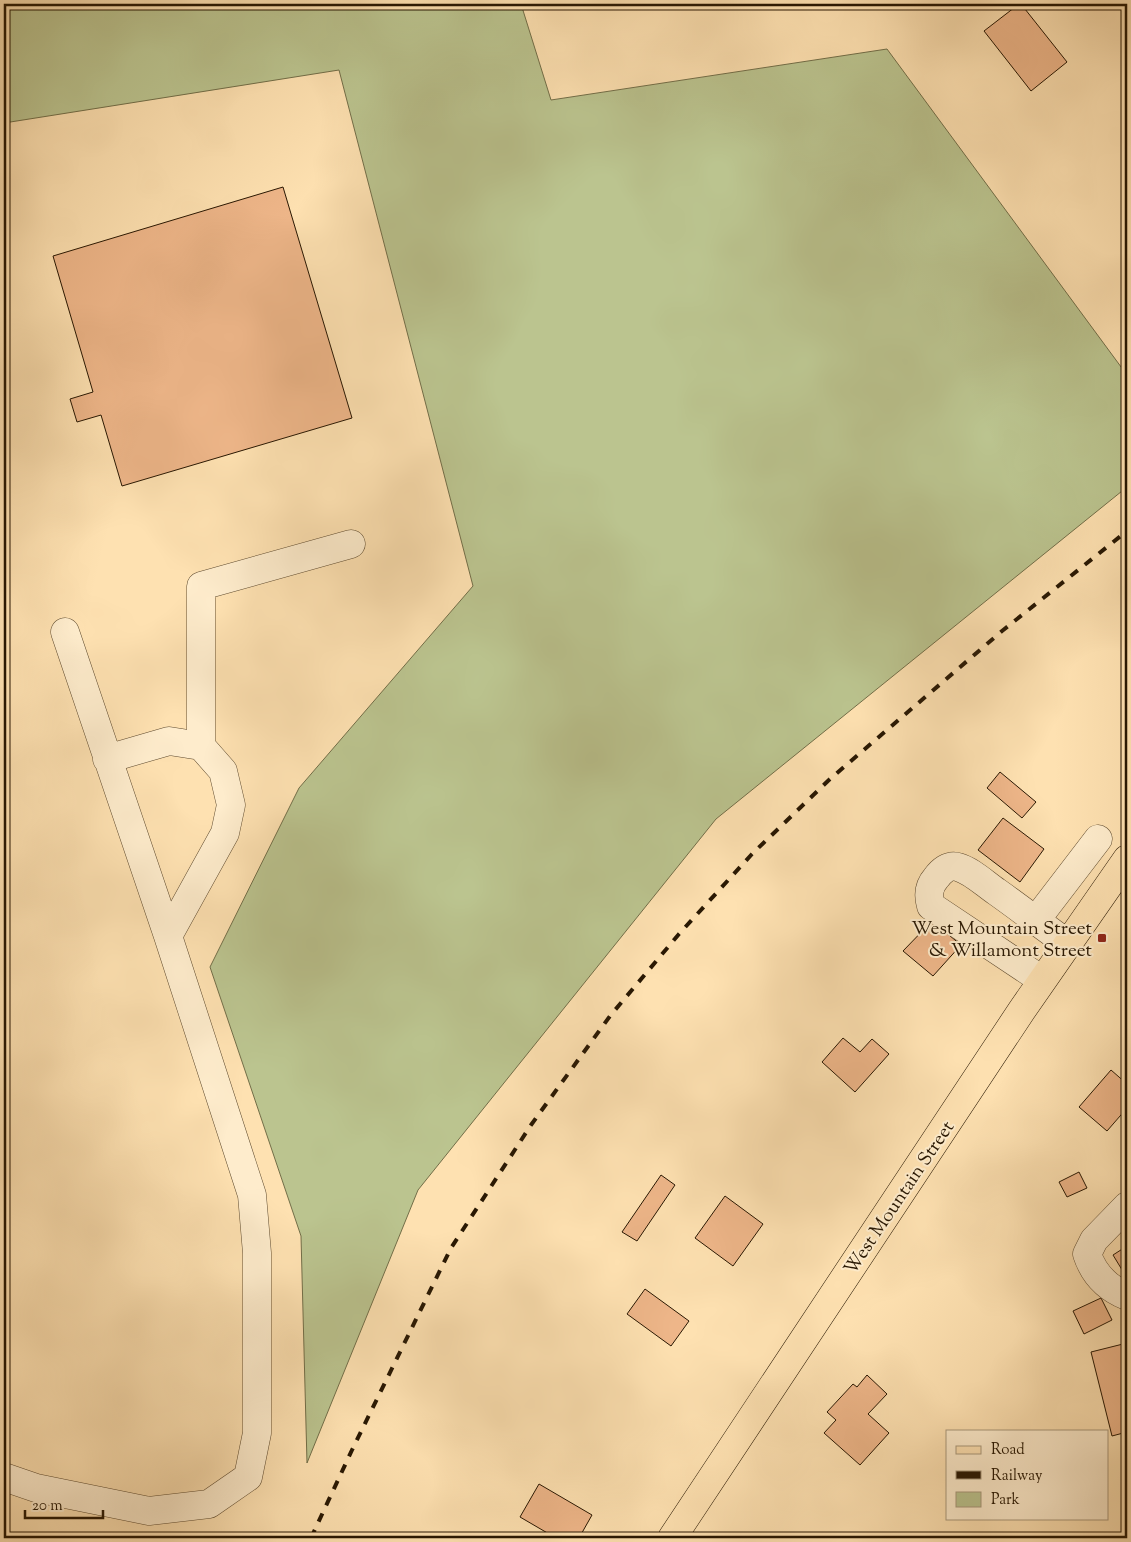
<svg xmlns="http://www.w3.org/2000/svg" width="1131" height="1542" font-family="'Sorts Mill Goudy',serif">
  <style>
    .green { fill: #bbc48f; stroke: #726e48 }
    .building { fill: #eeb689; stroke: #281702 }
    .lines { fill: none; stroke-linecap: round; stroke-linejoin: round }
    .minor-casing { stroke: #5e4a2e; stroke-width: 29 }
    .major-casing { stroke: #281702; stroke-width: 29 }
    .minor { stroke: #feeccc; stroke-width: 28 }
    .major { stroke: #fee1b1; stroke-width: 28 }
    .rail { stroke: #281702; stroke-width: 4; stroke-dasharray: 9 9; stroke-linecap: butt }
    .poi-dot { fill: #8f2418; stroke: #feeccc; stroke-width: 2 }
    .labels { text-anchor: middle; stroke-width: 4; stroke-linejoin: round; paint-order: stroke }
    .poi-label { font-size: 19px; fill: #281702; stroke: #feeccc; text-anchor: end }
    .street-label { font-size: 19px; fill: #281702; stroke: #feeccc }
  </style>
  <rect width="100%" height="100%" fill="#fee1b1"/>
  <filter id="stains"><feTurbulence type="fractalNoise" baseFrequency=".004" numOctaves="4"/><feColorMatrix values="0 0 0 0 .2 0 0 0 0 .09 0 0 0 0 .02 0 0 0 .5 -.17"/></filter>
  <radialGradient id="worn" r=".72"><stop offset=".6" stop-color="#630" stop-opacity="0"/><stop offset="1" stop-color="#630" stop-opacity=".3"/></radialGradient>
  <!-- green -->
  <path class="green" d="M4,4h517l30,96 336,-51 240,326v112l-411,332 -298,371 -111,273 -6,-227 -91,-269 89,-179 174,-202 -134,-516 -335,53z"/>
  <!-- building -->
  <path class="building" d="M1019,4h2l46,58 -36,29 -47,-60z
    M283,187l69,231 -230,68 -21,-71 -24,7 -7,-23 23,-7 -40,-136z
    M1000,772l36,30 -14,16 -35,-30z
    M1003,818l41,31 -24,33 -42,-32z
    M932,921l29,24 -28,31 -30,-25z
    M843,1038l17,14 12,-13 17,15 -34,38 -33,-30z
    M1111,1070l16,14v24l-20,23 -28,-24z
    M1079,1172l8,16 -20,9 -8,-15z
    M661,1175l14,10 -38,56 -15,-9z
    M725,1196l38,28 -30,42 -38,-28z
    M1127,1246v32l-14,-23z
    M645,1289l44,32 -18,25 -44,-32z
    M1101,1298l11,22 -28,14 -11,-23z
    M1127,1343v89l-15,4 -21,-84z
    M867,1375l20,19 -19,20 21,19 -29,32 -36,-32 12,-13 -9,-8 26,-28 4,3z
    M539,1484l53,31 -13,23h-23l-36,-21z"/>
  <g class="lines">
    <!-- minor casing -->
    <g class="minor-casing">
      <path id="minor" d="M201,746v-160l150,-42
        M107,759l62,-18 32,5 22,25 8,34 -6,28 -57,103
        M1036,920l62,-81
        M1042,980l-111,-74c-3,-10 -3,-19 5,-28 5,-7 13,-14 22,-11 14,4 27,17 39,25 24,17 47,35 71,52
        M1127,1206l-33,34 -7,14c7,21 20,34 40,42
        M4,1477l32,11 113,23 60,-7 39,-27 9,-44v-180l-5,-58 -84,-259 -103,-304"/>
    </g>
    <!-- major casing -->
    <g class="major-casing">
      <path id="major" d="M672,1538l350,-528 105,-151"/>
    </g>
    <!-- minor -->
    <use href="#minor" class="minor"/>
    <!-- major -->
    <use href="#major" class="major"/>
    <!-- rail -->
    <path class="rail" d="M311,1538l41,-88 99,-202 80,-123 79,-109 69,-82 73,-80 78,-75 172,-148 125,-100"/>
  </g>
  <!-- markers -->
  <rect class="poi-dot" x="1097" y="933" width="10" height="10" rx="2.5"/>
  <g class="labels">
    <!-- poi labels -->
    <g class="poi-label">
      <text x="1092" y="934">West Mountain Street<tspan x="1092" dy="22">&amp; Willamont Street</tspan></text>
    </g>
    <!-- street labels -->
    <g class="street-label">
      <text transform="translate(898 1197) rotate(-56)" y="7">West Mountain Street</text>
    </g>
  </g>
  <!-- margin -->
  <rect width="1131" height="1542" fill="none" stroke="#fee1b1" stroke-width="20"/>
  <rect x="5" y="5" width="1121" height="1532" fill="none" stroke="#281702" stroke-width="2.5"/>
  <rect x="10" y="10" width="1111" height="1522" fill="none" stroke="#281702"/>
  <!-- legend -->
  <rect x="946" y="1430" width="162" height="90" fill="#feeccc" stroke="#a8977b"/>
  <rect x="956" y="1446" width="25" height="8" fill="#fee1b1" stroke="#a8977b"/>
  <text x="991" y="1454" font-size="15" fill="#281702">Road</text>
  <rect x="956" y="1471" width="25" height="8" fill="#281702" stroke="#a8977b"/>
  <text x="991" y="1480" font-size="15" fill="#281702">Railway</text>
  <rect x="956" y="1492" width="25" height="15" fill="#bbc48f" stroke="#a8977b"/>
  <text x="991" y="1504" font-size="15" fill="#281702">Park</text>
  <!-- scale -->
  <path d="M25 1510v8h78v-8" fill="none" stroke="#281702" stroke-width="2.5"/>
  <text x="32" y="1510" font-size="15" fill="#281702" stroke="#feeccc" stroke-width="4" paint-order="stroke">20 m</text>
  <rect width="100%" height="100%" filter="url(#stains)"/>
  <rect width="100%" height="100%" fill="url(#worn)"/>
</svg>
